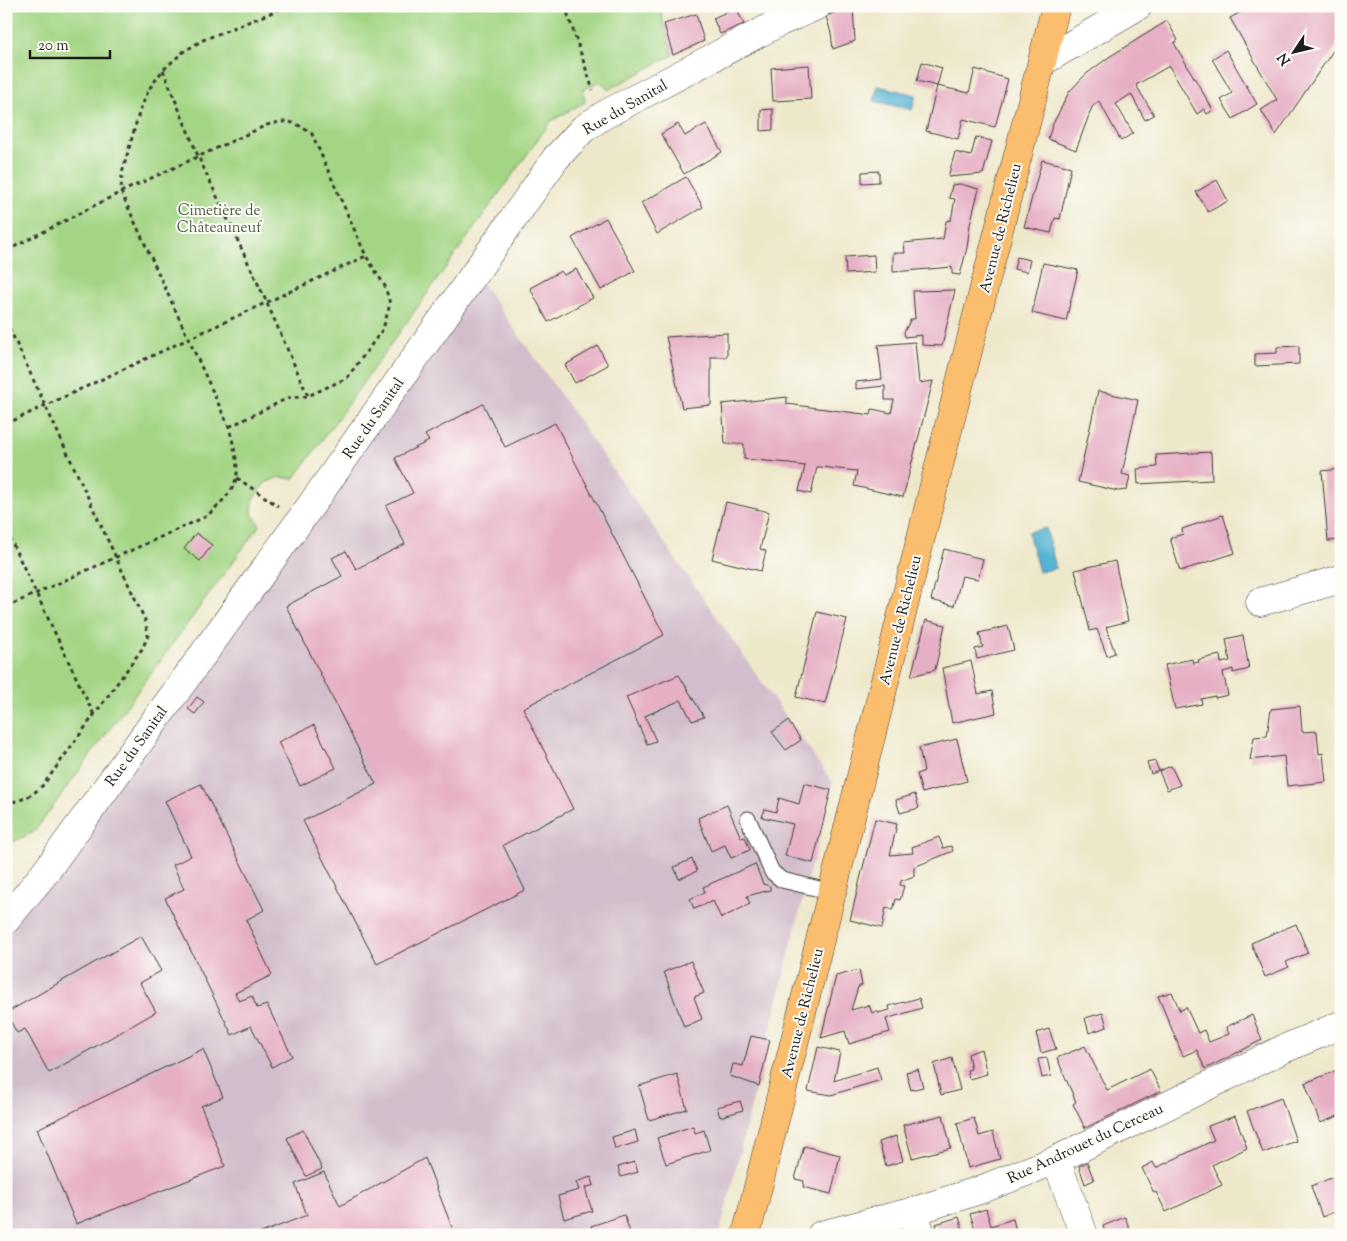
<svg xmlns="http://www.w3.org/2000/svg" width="1347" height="1241" font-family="'Sorts Mill Goudy',serif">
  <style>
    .industrial { fill: #d1bdcb }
    .green { fill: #a3d584; stroke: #607850 }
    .water { fill: #54b4d3; stroke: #386878 }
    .building { fill: #e6afc4 }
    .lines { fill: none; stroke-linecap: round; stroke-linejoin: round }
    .lane-casing { stroke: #3c3b36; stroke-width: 17 }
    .street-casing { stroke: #3c3b36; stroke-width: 29 }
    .primary-casing { stroke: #3c3b36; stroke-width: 29 }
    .path { stroke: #3c3b36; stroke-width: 3; stroke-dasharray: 4 4; stroke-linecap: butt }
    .lane { stroke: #fff; stroke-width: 15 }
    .street { stroke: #fff; stroke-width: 28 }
    .primary { stroke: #fbbd6e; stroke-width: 28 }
    .labels { text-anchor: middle; stroke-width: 4; stroke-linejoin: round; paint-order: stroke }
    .street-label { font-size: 15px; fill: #1c1c1c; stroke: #fdfcf7 }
    .park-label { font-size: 15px; fill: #4b5d40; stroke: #fdfcf7 }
  </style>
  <rect width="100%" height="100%" fill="#fdfcf7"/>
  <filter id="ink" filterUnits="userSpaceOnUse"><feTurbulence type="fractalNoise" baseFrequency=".02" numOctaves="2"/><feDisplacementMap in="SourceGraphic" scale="10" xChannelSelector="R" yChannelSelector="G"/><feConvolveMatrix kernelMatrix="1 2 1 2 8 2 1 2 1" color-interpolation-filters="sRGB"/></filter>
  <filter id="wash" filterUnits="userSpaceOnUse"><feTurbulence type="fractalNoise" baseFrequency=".0096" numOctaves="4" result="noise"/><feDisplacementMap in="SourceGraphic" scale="20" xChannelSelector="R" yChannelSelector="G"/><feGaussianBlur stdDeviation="1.12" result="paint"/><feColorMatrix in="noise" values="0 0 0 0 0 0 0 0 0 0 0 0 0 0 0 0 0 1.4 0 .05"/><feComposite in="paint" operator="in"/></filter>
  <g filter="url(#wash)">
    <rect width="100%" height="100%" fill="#eee8cb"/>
    <!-- industrial -->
    <path class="industrial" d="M475,273l357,509 -113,453h-713v-349l6,22z"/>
    <!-- green -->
    <path class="green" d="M6,6h653l14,49 -65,35 -8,-9 -17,9 2,12 -34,19 -257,358 -15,-2 -14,6 -12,16 -1,15 8,11 -226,307 -28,13z"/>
    <!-- water -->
    <path class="water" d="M878,86l38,9 -4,15 -38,-9z
      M1046,528l10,40 -17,4 -11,-40z"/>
    <g id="blocks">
      <!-- building -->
      <path class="building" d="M851,6h2l2,35 -22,8 -2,-16 -5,-17z
        M1251,6h90v37l-2,-1 -63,93 -15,-25 16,-10 -47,-82z
        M736,8l8,16 -24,10 -7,-16z
        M696,14l8,27 -31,14 -9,-31z
        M1167,21l11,19 -4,3 39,67 -6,4 -3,-5 -7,5 -28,-48 -33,19 18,30 -9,5 -14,-26 -15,10 17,29 -12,8 -22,-40 -7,6 -16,43 -28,-11 4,-13 17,-34 16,-17 24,-18z
        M1226,50l31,54 -24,15 -12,-19 11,-7 -20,-34z
        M922,62l20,6 -5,18 32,7 6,-24 33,10 -13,48 -32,-8 -5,20 -32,-8 11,-45 -20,-5z
        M809,65l2,34 -38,2 -2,-33z
        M773,109v21l-12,1v-21z
        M678,124l7,12 21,-12 16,28 -38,22 -23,-40z
        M976,137l16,4 -9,33 -35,3 7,-25 16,4z
        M1042,160l29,7 -11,52 -5,-1 -4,15 -27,-6z
        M879,171v11l-17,1v-11z
        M686,177l17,30 -46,27 -16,-31z
        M1217,180l11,21 -20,11 -12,-20z
        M960,184l19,5 -9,35 -3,24 -7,27 -8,-1v-7l-59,5v-19h12l-1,-10 39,-4 3,-18 5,-1 4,-21 -6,-1 3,-13z
        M606,218l29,53 -34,19 -29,-52z
        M874,255l1,17 -29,2 -1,-17z
        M1017,257l13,3 -3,12 -13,-3z
        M1043,263l35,7 -12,51 -34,-8z
        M576,269l17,29 -45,24 -18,-34 31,-17 3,4z
        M955,290l-13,56 -20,-1v-10l-17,2 -1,-5 7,-13h4l-2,-28z
        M727,333v24h-16v48l-29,3 -16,-71z
        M915,342l4,41 14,-2 -30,116 -49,-11 3,-15 -37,-4h-3l-6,27 -12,-3 6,-25 -16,-2v-1l-45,-4v-15h-19l-3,-40 65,-7v7l84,11 1,-6 19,4 3,-13h-9v-14l-29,3v-7l26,-3 -4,-34z
        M598,346l10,19 -33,18 -10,-18z
        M1299,346v18l-44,2v-12l22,-1v-6z
        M1098,391l40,9 -16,74 8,2 -3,14 -9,1 -40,-9z
        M483,404l22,43 50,-24 109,212 -141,73 50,101 -70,36 22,45 -148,74 -74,-143 73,-37 -90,-178 56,-30 -10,-18 14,-7 10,18 49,-25 -19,-38 27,-13 -18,-35 34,-17 -4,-6z
        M1211,452l1,28 -74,4 -1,-15 20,-2 -1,-12z
        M1341,469v71l-13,1 -6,-70z
        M726,502l43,10 -9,37 6,2 -5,20 -49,-12z
        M1223,515l12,38 -55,18 -10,-33 13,-4 -1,-5z
        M196,533l16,12 -12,16 -16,-12z
        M944,549l39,10 -5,20 -16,-3 -8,30 -23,-6z
        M1115,561l13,60 -22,6 9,26 -8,3 -10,-27 -7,2 -15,-61z
        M817,612l30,7 -22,85 -29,-7z
        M926,620l19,5 -10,45 -24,6z
        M1008,626l6,24 -37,9 -2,-10 8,-2 -4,-14z
        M1243,635l6,34 -16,4v-4l-10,3 5,23 -13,3v-2l-14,3 1,5 -27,5 -10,-44 27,-6 1,4 6,-1 -1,-2 22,-5 1,8 9,-2 -4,-22z
        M971,661l7,33 14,-3 4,22 -44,10 -10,-55z
        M679,675l25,42 -12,4 -11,-21 -36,16 11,25 -9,3 -21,-47z
        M197,697l7,5 -9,12 -7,-5z
        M1300,706l2,26 15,-1 2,23 4,-1 3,29 -39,4 -3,-30 -34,4 4,-23 13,-1 4,-27z
        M788,721l13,19 -15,10 -14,-18z
        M314,725l22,43 -36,18 -22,-44z
        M957,739l10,42 -45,12 -5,-19 7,-3 -5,-23z
        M1155,761l4,10 -8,3 -4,-11z
        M1171,766l9,19 -13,5 -8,-19z
        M804,783l27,7 -18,73 -28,-7 8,-32 -31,-7 3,-8 11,3 3,-14 20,6z
        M201,784l63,126 -18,10 26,55 -37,18 4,8 13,-5 5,12 10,-3 25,51 -20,11 -21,-41 -19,9 -67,-137 19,-9 -11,-24 18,-9 -26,-55z
        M915,794l4,14 -19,5 -4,-13z
        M727,805l14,33 4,-1 5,13 -19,8 -6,-13 -14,6 -13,-33z
        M875,819l22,5 -7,31 23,-2 -1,-6 27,-10 4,11 8,-2 2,5 -39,16v9l-13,5 -1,4 4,1 -4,14 -4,-1 -3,11 -7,-3 -4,21 -32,-8z
        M692,859l5,12 -18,8 -5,-12z
        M755,864l8,20 7,2v4l-23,6 3,8 -29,14 -8,-17 -19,8 -4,-10 15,-7 -2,-5z
        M1296,924l12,29 -22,9 3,5 -24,10 -14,-34z
        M141,936l20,35 -21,12 16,29 -107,61 -24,-44 -8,4 -11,-20z
        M691,961l13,32 -10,4 8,22 -18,8 -20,-55z
        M859,970l3,15 -4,2 -7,23 18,-5 3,8 5,-2 1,2 12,-3 -1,-4 30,-8 3,10 -36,11 4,13 -41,12 -4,-13 -24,7 15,-62z
        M1172,992l8,19 6,-4 12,26 6,-3 5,12 20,-8 -3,-7 26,-12 10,25 -57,29 -8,-19 -14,6 -25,-60z
        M1103,1013l4,14 -18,6 -4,-15z
        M1049,1029l7,20 -15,4 -5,-20z
        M751,1036l19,4 -11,46 -29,-10 3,-12 10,2z
        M1085,1046l22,44 43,-21 11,22 -76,37 -12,-24 3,-2 -19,-44z
        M818,1047l22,5 -6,29 43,-14 4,13 -50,15 -23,-4z
        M203,1049l20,48 -22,9 24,60 -149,58 -39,-95z
        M981,1049l6,25 -18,5 -2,-9 4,-1 -3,-15z
        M952,1058l8,32 -19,5 -7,-31z
        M1047,1058l4,18 -9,2 -4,-19z
        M918,1069l5,18 -12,3 -5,-18z
        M1338,1070l3,7v38l-21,8 -15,-40z
        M677,1074l10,35 -38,11 -10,-34z
        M1281,1098l15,43 -33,12 -16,-42z
        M740,1101l3,9 -23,7 -3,-10z
        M943,1115l8,33 -39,10 -9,-33z
        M1235,1116l12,32 -35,17 10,20 -56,27 -10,-20 -2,1 -12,-25 11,-6 3,6 58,-28 -6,-14z
        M974,1118l5,18 14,-4 7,27 -32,9 -11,-45z
        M693,1126l2,7 9,-3 6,20 -44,14 -9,-26z
        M303,1130l19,39 -16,7 -19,-38z
        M635,1130l3,12 -23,7 -3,-12z
        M896,1136l7,25 -17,5 -7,-24z
        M804,1146l36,9 -9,39 -28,-7 1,-6 -9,-2z
        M425,1158l30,77h-199l51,-20 -12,-31 29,-12 16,34z
        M634,1162l4,10 -17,5 -3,-10z
        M1087,1162l7,18 -9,4 -6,-18z
        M1341,1174v35l-19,8 -11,-31z
        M591,1177l3,8 -9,3 7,23 -28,8 -6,-23 21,-6 -3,-8z
        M986,1209l5,17 22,-7 4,16h-40l-7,-21z
        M624,1215l7,20h-37l-3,-9z
        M959,1217l5,18h-25l-3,-11z
        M1125,1217l7,18h-26l-3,-9z"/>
    </g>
  </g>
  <g filter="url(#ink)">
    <use href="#blocks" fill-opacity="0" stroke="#3c3b36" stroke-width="1"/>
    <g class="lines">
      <!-- lane casing -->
      <g class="lane-casing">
        <path id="lane" d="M748,819l24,53 10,8 50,12"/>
      </g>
      <!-- street casing -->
      <g class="street-casing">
        <path id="street" d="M1042,62l96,-56
          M1260,602l81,-23
          M6,920l38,-46 270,-373 242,-343 27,-29 21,-14 176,-93 37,-16
          M1056,1160l28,75
          M914,1211l7,24
          M821,1235l93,-24 66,-21 76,-30 225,-110 60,-25"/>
      </g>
      <!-- primary casing -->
      <g class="primary-casing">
        <path id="primary" d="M746,1235l214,-853 96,-376"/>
      </g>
      <!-- path -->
      <path class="path" d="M565,6l28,84
        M163,70l35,86 69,147 41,93
        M6,247h8l107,-55 146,-67c22,-6 27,-4 45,9l54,122 19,30 5,18 -7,25 -36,49 -39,18 -20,2 -59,29
        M6,321l139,299 3,16 -6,13 -98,135c-11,11 -22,18 -38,18
        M6,424l360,-168
        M237,478l41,28
        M6,530l88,185
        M6,607l201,-91c11,-11 25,-22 29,-37 4,-11 -4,-40 -7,-52l-108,-235 1,-19 17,-60 10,-24 14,-19 20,-18 20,-12 85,-34"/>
      <!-- lane -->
      <use href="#lane" class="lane"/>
      <!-- street -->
      <use href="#street" class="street"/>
      <!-- primary -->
      <use href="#primary" class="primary"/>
    </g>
  </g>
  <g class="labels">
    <!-- street labels -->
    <g class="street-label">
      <text transform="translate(625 107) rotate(-30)" y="5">Rue du Sanital</text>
      <text transform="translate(1000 228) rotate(-76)" y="5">Avenue de Richelieu</text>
      <text transform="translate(373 418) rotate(-55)" y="5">Rue du Sanital</text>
      <text transform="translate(900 620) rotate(-76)" y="5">Avenue de Richelieu</text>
      <text transform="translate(136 746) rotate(-54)" y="5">Rue du Sanital</text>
      <text transform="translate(802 1013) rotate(-76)" y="5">Avenue de Richelieu</text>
      <text transform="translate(1085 1143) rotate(-25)" y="5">Rue Androuet du Cerceau</text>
    </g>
    <!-- park labels -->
    <g class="park-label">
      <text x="219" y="215">Cimetière de<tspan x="219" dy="17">Châteauneuf</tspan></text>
    </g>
  </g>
  <!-- margin -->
  <rect width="1347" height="1241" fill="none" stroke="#fdfcf7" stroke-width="25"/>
  <!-- north arrow -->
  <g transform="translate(1294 52) rotate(235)" stroke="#fdfcf7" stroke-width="4" paint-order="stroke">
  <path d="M0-4L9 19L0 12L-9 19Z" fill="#1c1c1c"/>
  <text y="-8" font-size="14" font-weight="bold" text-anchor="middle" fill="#1c1c1c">N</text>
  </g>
  <!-- scale -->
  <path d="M30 50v8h80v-8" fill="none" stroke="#1c1c1c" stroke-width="2.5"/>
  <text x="38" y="50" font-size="15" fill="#1c1c1c" stroke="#fdfcf7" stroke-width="4" paint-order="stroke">20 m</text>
</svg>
